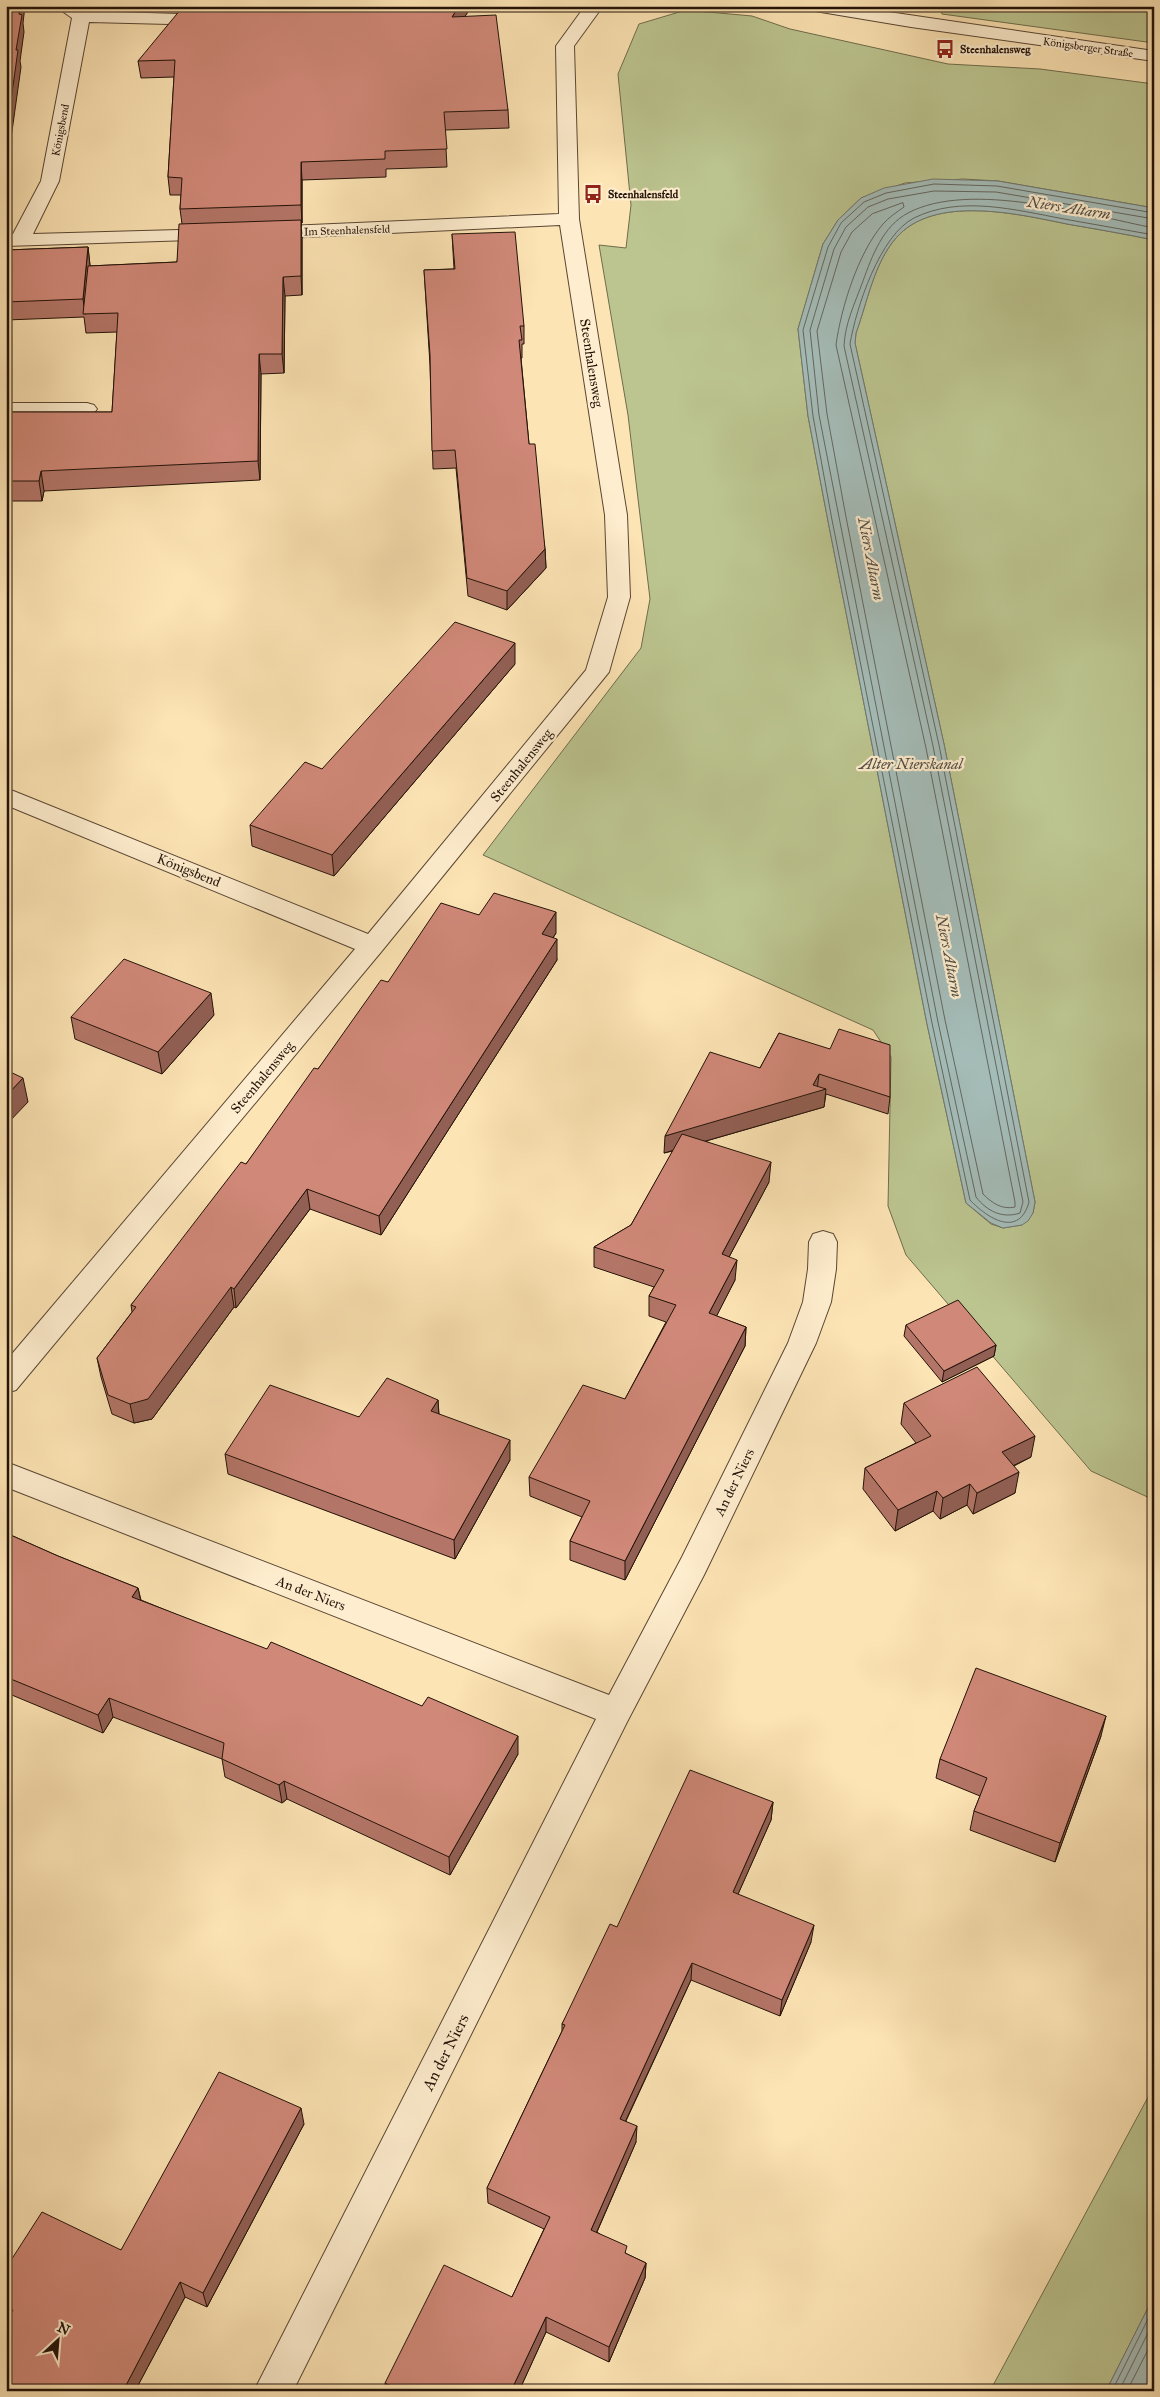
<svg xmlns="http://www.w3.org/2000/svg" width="1160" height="2397" font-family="'IM FELL Great Primer',serif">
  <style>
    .green { fill: #bcc590; stroke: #6f6c4c }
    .water { fill: #a4bcb8; stroke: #707872 }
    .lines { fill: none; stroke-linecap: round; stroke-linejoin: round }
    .shore { stroke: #636760; stroke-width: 1 }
    .minor-casing { stroke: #594633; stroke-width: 2 }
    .minor { fill: #feedce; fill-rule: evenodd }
    .wall { fill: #b37567; stroke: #221208 }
    .shaded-wall { fill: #925f54; stroke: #221208 }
    .building { fill: #d08878; stroke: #221208 }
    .labels { text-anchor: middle; stroke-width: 4.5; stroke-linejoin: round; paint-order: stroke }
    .far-street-label { font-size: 11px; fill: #221208; stroke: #feedce }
    .far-poi-label { font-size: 11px; font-weight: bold; fill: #221208; stroke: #feedce; text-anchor: start }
    .street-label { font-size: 14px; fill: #221208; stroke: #feedce }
    .water-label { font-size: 15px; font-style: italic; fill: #504e46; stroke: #feedce }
    .near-street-label { font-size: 16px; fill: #221208; stroke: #feedce }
  </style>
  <rect width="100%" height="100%" fill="#fde4b4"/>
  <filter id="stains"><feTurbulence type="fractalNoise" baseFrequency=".004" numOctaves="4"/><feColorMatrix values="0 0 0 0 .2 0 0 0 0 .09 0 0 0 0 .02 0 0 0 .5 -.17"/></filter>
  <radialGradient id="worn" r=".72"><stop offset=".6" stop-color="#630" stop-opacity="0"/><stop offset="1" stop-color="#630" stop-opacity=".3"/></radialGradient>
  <!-- green -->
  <path class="green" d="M939,6h215v37l-212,-29z
    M686,10l66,6 38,13 158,35 92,5 114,15v124l-156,-27 -35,-2 -58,4 -44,15 -23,22 -15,24 -25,85 10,87 20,105 99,503 39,179 25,21 12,4 19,-3 11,-12 2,-11 -91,-458 -89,-401 1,-10c11,-30 18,-70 40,-95 38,-44 122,-24 171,-14 29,5 58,10 87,16v1260l-63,-29 -185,-216 -18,-49 3,-149 -18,-27 -390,-175 158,-207 9,-49 -22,-184 -29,-170 27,3 5,-43 -13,-131 21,-50z
    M1154,2086v210l-48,95h-116z"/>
  <!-- water -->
  <path class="water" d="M933,179l65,2 156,27v32c-29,-6 -58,-11 -87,-16 -49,-10 -133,-30 -171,14 -22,25 -29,65 -40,95l-1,10 89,401 91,458 -2,11 -5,8 -6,4 -19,3 -12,-5 -25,-20 -39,-179 -99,-503 -20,-105 -10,-87 25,-85 15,-24 23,-22 23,-10z
    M1154,2296v95h-48z"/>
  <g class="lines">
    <!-- shore -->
    <path class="shore" d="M903,203l1,4c-7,5 -15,10 -21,17 -25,29 -42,84 -47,121l90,403 89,454v5c-13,3 -23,-4 -32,-13l-38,-174 -99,-503 -19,-103 -10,-83 24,-79 11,-20 20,-18z
      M1154,213l-157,-27 -63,-2 -48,9 -22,9 -23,21 -13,24 -25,83 10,86 19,104 100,503 38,177c18,19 49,38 59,2l-90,-457 -89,-401c6,-36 30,-109 64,-126 46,-23 102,-8 150,1 30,5 60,11 90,16
      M1154,219l-158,-27 -62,-1 -46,8 -20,8 -22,20 -12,22 -24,81 9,85 119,607 38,175c11,14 26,22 44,16l3,-11 -90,-456 -89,-400c1,-23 11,-43 19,-65 9,-25 20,-55 45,-68 62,-33 180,2 246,15
      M1112,2391l42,-84
      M1119,2391l35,-70
      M1127,2391l27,-53"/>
    <!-- minor casing -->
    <g class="minor-casing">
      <path id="minor" d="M55,6h22l8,5 125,4 6,1 3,4 -3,4 -6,1 -121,-3 -30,159 -26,53 182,-5 7,2 3,4 -3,4 -216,7v-12h7l28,-53 31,-163z
        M585,6h18l-29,40 5,173 48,296 3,82 -21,75 -228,280 -365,438 -10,3v-32l349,-412 -349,-144v-17l362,146 218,-264 22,-73 -3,-82 -45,-290 -295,14 -7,-2 -3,-4 3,-4 7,-2 294,-13 -3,-168z
        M806,6h42l306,45v10l-243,-34 -102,-17z
        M6,403h81l7,2 3,4 -3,4 -7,2h-81z
        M823,1231l10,3 4,8 -1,27 -5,33 -15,41 -112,232 -77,147 -334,669h-39l342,-672 -590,-232v-25l603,233 73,-138 106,-214 15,-41 5,-33 1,-27 4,-8z"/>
    </g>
    <!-- minor -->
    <use href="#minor" class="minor"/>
  </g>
  <!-- wall -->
  <path class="wall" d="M193,6h279l-7,10 43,94 1,18 -64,2 2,37 -61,2v8l-84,3v43h-1l1,16v56l-17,1 -1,77 -23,1 -1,106 -216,11 -2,10h-36v-89h106l5,-80 -31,1 -2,-16 -78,3v-70l82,-3 2,19 87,-4 5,-38 -2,-15 1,-14h-11l-2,-18 6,-100 -33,1 -3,-17 56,-52z
    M452,234l72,92v18h-2v14h-1l8,86 16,105 1,19 -39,42 -39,-14 -12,-128 -23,1 -3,-104 -6,-95 30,-1z
    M515,664l-181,212 -82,-30 -2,-21 72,-56z
    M479,915l77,18 -3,5 4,22 -176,275 -71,-26 -74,99 -2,-1 -82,112 -18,4 -22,-9 -11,-37 -4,-19 35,-46 -1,-7 115,-141 72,-95 70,-87z
    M214,1015l-52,59 -87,-35 -4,-22z
    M779,1033l111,64 -2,17 -62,-20 -2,13 -118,34 63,41 -40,75 6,23 -19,36 30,11 -1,19 -120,234 -55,-20v-19l12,-24 -52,-21 -1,-19 96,-78 41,-77 -17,-6v-20l5,-9 -60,-20v-20l37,-22 42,-74 -9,2 96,-85z
    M906,1325l90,20 -2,11 -52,26 -38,-46z
    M438,1400l1,14 71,46 -55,99 -227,-85 -3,-20 134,-37z
    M904,1403l127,54 -17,9 1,27 -42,21 -6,-9 -27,14 -7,-8 -38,20 -32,-42 2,-21 51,-25 -15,-19z
    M6,1533l52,23 80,32 3,12 377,154 -68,121 -163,-76 -5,4 -57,-26 -3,-18 -109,-42 -10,16 -96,-40 -1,1z
    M1101,1736l-46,126 -85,-32 4,-19 6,-15 -44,-18 4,-19z
    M773,1802l-2,18 -33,74 73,48 -31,74 -89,-36 -65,141 10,21 -39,90 30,22 19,9 -1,15 -36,84 -63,-30 -27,59h-133l-1,-8 127,-86 32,-68 -56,-26 -1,-15 75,-157v-7l55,-97z
    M304,2124l-97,183 -22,-10 -50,94h-129l2,-72 -2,-1v-50l115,-18z"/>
  <!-- shaded-wall -->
  <path class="shaded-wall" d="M20,6h5l-2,17 1,9 -4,29 1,6 -15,107v-38l10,-86z
    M459,6h13l-19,28 -1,-17z
    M301,162l1,18v43l-1,-18z
    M301,220l1,19v56l-1,-19z
    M88,247l2,18 -4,49h-1l-2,-15z
    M283,277l2,19 -1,77 -2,-19z
    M259,354l2,20 -1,106 -2,-19z
    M41,471l3,20 -2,10 -3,-20z
    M545,549l1,19 -39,42v-19z
    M515,643v21l-181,212 -2,-21z
    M6,661l4,17 -4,3z
    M556,912v21l-14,21v-20z
    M557,939v21l-176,275 -2,-19z
    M211,993l3,22 -52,59 -4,-22z
    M819,1074l-2,17 9,-2 -2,18 -160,46 1,-17 148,-51z
    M23,1078l5,24 -22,23v-29z
    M771,1162l-2,20 -49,92 2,-20z
    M307,1189l3,20 -74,99 -2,-19z
    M737,1260l-2,20 -27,53 1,-20z
    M231,1287l3,20 -82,112 -18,4 -4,-19z
    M746,1327l-1,19 -120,234v-19z
    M996,1345l-2,11 -52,26 2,-11z
    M438,1400l1,19 -8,-8z
    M1035,1436l-4,21 -33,16 4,-21z
    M510,1440v20l-55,99 -1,-19z
    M1019,1472l-4,21 -42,21 4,-21z
    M970,1484l-3,21 -27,14 3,-21z
    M937,1491l-4,20 -38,20 3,-21z
    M138,1588l4,19 -10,-10z
    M109,1698l4,19 -10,16 -5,-18z
    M1106,1716l-5,20 -46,126 5,-19z
    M518,1736v18l-68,121 -1,-18z
    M284,1781l3,18 -5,4 -3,-18z
    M773,1802l-2,18 -40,90 2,-18z
    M814,1925l-3,17 -31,74 2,-16z
    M692,1963l-1,17 -72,155 1,-16z
    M301,2108l3,16 -97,183 -4,-14z
    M637,2126l-1,16 -45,103v-15z
    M646,2263l-1,15 -36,84v-15z
    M180,2282l5,15 -50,94h-12z
    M546,2317v15l-27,59h-8z"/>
  <!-- building -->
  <path class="building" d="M6,6h14l-1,8 3,1 -6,35h2l-12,86z
    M271,6h188l-7,11 44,-2 12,95 -64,2 3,37 -62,2v8l-84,3v43l-121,4 2,-31 -14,-1 7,-117 -37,1 43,-52 80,2 8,-1z
    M301,220v56l-18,1 -1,77h-23l-1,107 -217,10 -2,10h-33v-69h106l6,-99 -35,1 5,-48 89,-4 2,-38z
    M515,232l9,94h-4l2,14h-3l10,104h6l10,105 -38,42 -40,-13 -12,-128 -23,1 -2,-96 -6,-85 31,-1 -3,-35z
    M88,247l-5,52 -77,3v-52z
    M455,622l60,21 -183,212 -82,-30 55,-63 17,7z
    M494,893l62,19 -14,22 15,5 -178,277 -72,-27 -73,100 -3,-2 -83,112 -18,5 -22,-9 -11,-37 39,-51 -5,-2 110,-143 5,2 68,-96 4,1 63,-89 7,2 53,-79 38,12z
    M124,959l87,34 -53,59 -87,-35z
    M839,1029l51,16v52l-71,-23 -6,11 13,4 -161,47 45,-84 50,16 19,-35 51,16z
    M6,1070l17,8 -17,18z
    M682,1134l89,28 -49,92 15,6 -28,53 37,14 -121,234 -55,-20 20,-40 -61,-24 54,-92 42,14 51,-94 -27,-9 15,-26 -70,-23 37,-22z
    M958,1300l38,45 -52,26 -38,-46z
    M977,1367l58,69 -33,16 17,20 -42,21 -7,-9 -27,14 -6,-7 -39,19 -33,-42 66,-32 -27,-33z
    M387,1378l51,22 -7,11 79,29 -56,100 -229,-86 45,-69 89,32z
    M6,1533l52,23 80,32 -6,9 135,52 4,-7 151,64 6,-9 90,39 -69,121 -165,-76 -5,4 -57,-26 2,-16 -115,-45 -11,17 -92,-38z
    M976,1668l130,48 -46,127 -86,-32 13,-33 -47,-19z
    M690,1770l83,32 -40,90 81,33 -32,75 -90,-37 -72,156 17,7 -46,104 36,16 -2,7 21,10 -37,84 -63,-30 -35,74h-110l-16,-8 59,-118 68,32 38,-80 -63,-29 78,-163 -3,-1 48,-100 7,3z
    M219,2072l82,36 -98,185 -23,-11 -57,109h-117v-68l7,-13 -7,-3v-39l36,-56 79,38z"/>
  <!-- icons -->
  <defs>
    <g id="bus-bare" transform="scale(1.5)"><path d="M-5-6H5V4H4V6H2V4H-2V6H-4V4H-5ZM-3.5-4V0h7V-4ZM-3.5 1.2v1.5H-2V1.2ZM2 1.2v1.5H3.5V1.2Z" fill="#8f2418" stroke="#feedce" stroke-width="2.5" paint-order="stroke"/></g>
  </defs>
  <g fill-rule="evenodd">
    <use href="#bus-bare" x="945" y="49"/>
    <use href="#bus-bare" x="593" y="194"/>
  </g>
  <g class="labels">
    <!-- far-street labels -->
    <g class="far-street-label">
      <text transform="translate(1088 47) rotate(8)" y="4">Königsberger Straße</text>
      <text transform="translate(60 130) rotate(-79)" y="4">Königsbend</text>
      <text transform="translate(347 230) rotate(-2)" y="4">Im Steenhalensfeld</text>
    </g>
    <!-- far-poi labels -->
    <g class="far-poi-label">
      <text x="960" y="53">Steenhalensweg</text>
      <text x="608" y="198">Steenhalensfeld</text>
    </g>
    <!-- street labels -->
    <g class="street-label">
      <text transform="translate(592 363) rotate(81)" y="5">Steenhalensweg</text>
      <text transform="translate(521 765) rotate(-51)" y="5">Steenhalensweg</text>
      <text transform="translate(189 870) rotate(22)" y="5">Königsbend</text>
      <text transform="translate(262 1077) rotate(-50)" y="5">Steenhalensweg</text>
      <text transform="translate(734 1482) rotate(-64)" y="5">An der Niers</text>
      <text transform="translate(311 1593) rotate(21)" y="5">An der Niers</text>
    </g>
    <!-- water labels -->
    <g class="water-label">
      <text transform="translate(1069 208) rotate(9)" y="5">Niers Altarm</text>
      <text transform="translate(871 559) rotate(79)" y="5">Niers Altarm</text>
      <text x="911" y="769">Alter Nierskanal</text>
      <text transform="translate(949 956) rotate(79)" y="5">Niers Altarm</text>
    </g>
    <!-- near-street labels -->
    <g class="near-street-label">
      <text transform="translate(445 2052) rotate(-63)" y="6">An der Niers</text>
    </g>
  </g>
  <!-- margin -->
  <rect width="1160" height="2397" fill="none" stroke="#fde4b4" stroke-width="25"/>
  <rect x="8" y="8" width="1145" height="2382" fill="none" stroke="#221208" stroke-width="2.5"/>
  <rect x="12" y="12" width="1135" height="2372" fill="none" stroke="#221208"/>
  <!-- north arrow -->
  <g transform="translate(58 2340) rotate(26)" stroke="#feedce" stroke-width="4" paint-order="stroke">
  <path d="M0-4L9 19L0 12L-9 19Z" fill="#221208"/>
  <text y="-8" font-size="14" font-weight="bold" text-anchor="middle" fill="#221208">N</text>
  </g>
  <rect width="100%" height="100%" filter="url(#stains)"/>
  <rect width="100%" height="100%" fill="url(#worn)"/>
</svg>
